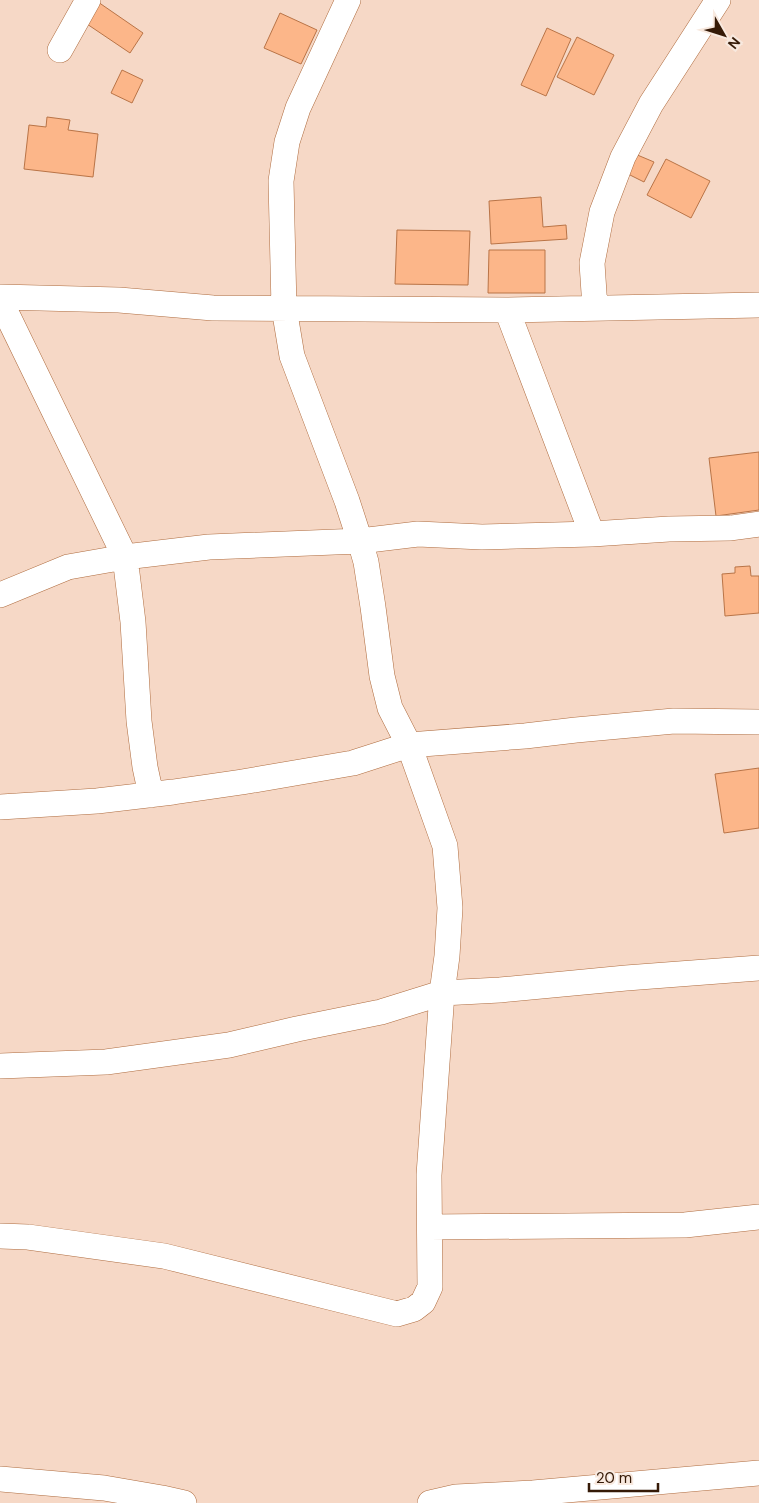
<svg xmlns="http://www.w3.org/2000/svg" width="759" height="1503" font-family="'DM Sans',sans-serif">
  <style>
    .building { fill: #fcb689; stroke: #b97447 }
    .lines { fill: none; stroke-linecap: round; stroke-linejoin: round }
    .street-casing { stroke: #af6c3f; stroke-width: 26 }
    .street { stroke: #fff; stroke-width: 25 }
  </style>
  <rect width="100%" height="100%" fill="#f6d8c6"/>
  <!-- building -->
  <path class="building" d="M98,2l45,31 -13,20 -46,-31z
    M280,13l37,17 -16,34 -37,-16z
    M547,28l24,11 -25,57 -25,-11z
    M577,37l37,18 -20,40 -37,-18z
    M122,70l21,10 -11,23 -21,-10z
    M47,117l23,3 -2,10 30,4 -5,43 -69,-8 5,-44 17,2z
    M635,154l19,8 -10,20 -18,-9z
    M666,159l44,22 -19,37 -44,-23z
    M541,197l2,30 23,-2 1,14 -76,5 -2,-43z
    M397,230l73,1 -2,54 -73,-1z
    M489,250h56v43h-57z
    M759,452v58l-43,6 -7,-58z
    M750,566l1,10h8v37l-34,3 -3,-42 13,-1v-6z
    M759,768v60l-35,5 -9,-59z"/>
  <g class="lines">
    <!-- street casing -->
    <g class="street-casing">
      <path id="street" d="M60,50l28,-50
        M0,297l119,3 94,8 294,2 252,-5
        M0,300l125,257 8,65 6,99 6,46 6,28
        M595,308l-3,-45 10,-51 21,-55 28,-53 67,-104
        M507,310l85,224
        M0,595l68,-28 57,-10 84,-10 151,-6 58,-7 64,3 110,-3 77,-5 62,-1 28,-4
        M0,807l97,-6 76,-9 69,-10 111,-19 56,-18 116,-9 51,-6 98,-9 85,1
        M0,1066l106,-4 123,-17 68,-16 84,-17 61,-19 58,-3 126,-12 133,-10
        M430,1227l255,-2 74,-8
        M0,1236l28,1 136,19 233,58 17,-5 9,-7 7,-15 -1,-112 13,-182 5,-37 3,-48 -5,-62 -36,-101 -19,-37 -8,-32 -9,-69 -7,-45 -6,-21 -13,-40 -55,-145 -8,-48 -3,-127 6,-39 11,-34 50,-108
        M0,1479l104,9 58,10 22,5
        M430,1503l26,-6 77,-4 226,-20"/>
    </g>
    <!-- street -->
    <use href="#street" class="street"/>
  </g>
  <!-- north arrow -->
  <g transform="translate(724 35) rotate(129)" stroke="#f8e9df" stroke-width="4" paint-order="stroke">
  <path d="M0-4L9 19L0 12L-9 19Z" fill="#351a07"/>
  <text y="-8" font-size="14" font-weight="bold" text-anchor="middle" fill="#351a07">N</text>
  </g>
  <!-- scale -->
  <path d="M589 1483v8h69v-8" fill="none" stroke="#351a07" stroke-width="2.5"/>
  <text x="596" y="1483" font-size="15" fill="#351a07" stroke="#f8e9df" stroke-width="4" paint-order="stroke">20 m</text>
</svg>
